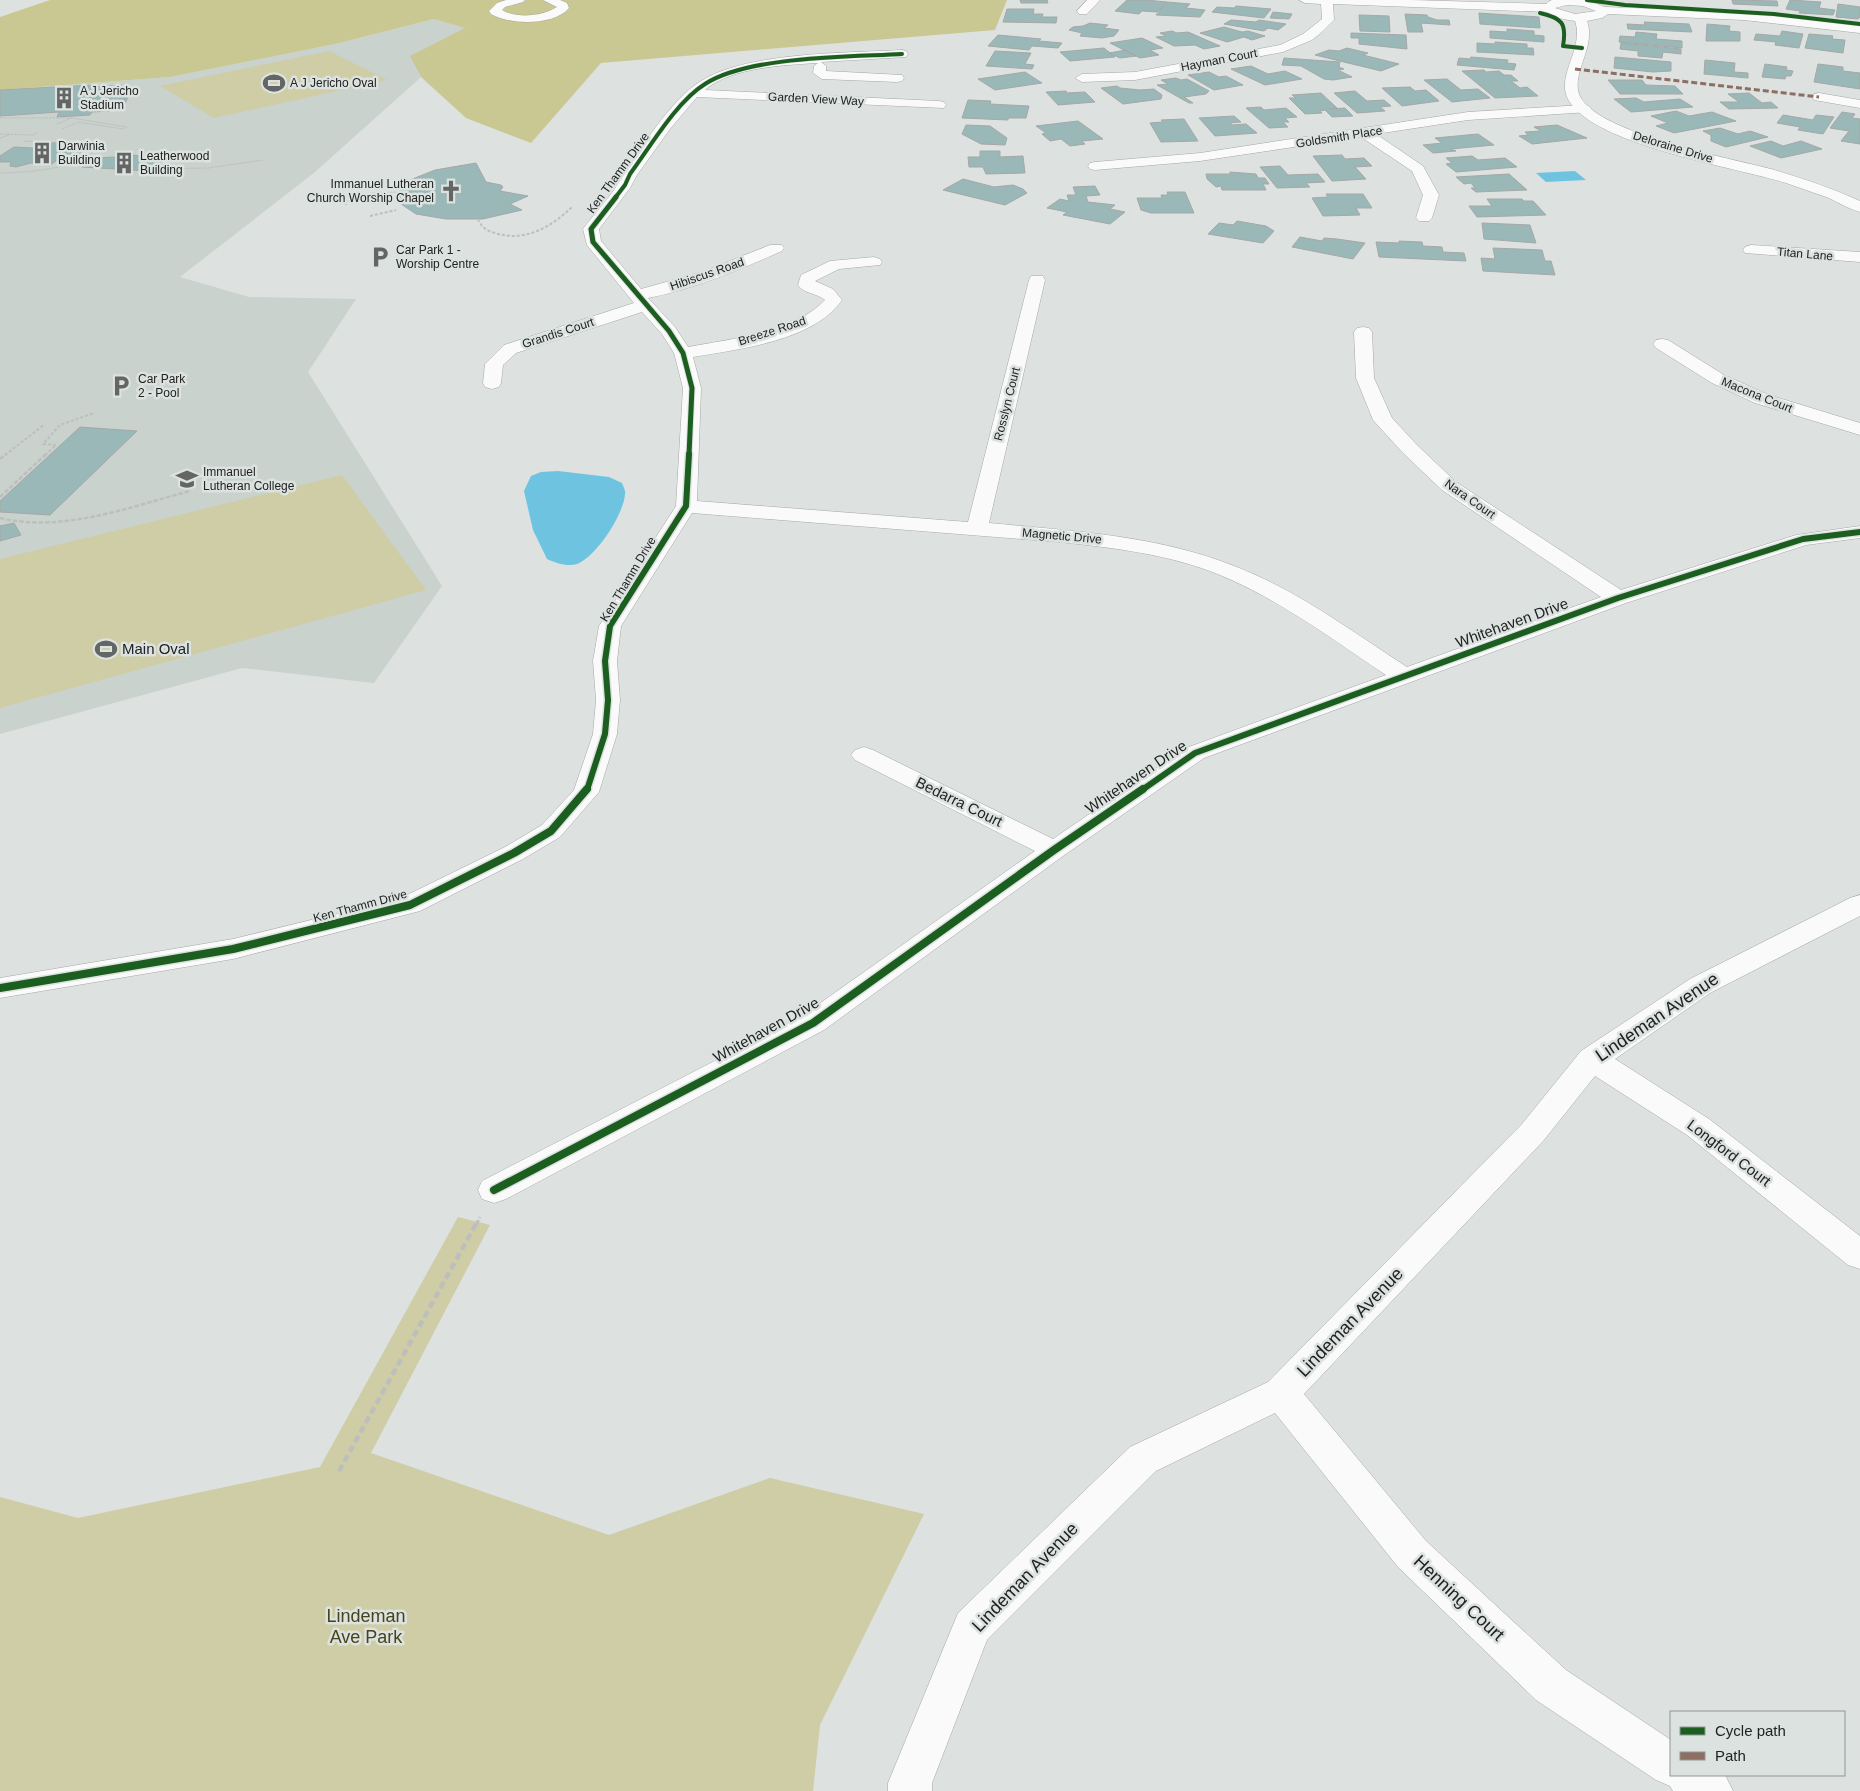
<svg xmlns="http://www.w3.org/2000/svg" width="1860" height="1791" font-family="Arial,sans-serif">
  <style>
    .built { fill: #c9d2cd }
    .green { fill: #cecda6 }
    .forest { fill: #cac892 }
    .water { fill: #6ec4e0 }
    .building { fill: #99b8b7; stroke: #a5a8a7 }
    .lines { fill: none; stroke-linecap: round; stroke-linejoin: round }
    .minor-casing { stroke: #a5a7a6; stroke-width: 1 }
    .tertiary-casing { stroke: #a5a7a6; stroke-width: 1 }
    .path-far4 { stroke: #bdbfbd; stroke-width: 1; stroke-dasharray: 2.5 1; stroke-linecap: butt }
    .path-far3 { stroke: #bdbfbd; stroke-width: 2; stroke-dasharray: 3 2; stroke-linecap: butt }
    .path-far2 { stroke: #bdbfbd; stroke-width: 2.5; stroke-dasharray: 4.5 2; stroke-linecap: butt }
    .path-far1 { stroke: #bdbfbd; stroke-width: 3; stroke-dasharray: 5.5 2.5; stroke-linecap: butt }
    .path { stroke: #bdbfbd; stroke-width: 4.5; stroke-dasharray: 7 4; stroke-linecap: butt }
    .minor { fill: #fafafa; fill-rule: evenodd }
    .tertiary { fill: #fafafa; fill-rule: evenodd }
    .quiet { stroke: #8d6e63; stroke-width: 3; stroke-dasharray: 6 3; stroke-linecap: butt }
    .cycleway-far3-casing { stroke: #dce2df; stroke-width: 5 }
    .cycleway-far2-casing { stroke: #dce2df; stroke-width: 7 }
    .cycleway-far1-casing { stroke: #dce2df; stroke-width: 9 }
    .cycleway-casing { stroke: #dce2df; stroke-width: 11 }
    .cycleway-far3 { stroke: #1b5e20; stroke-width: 4 }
    .cycleway-far2 { stroke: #1b5e20; stroke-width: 5 }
    .cycleway-far1 { stroke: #1b5e20; stroke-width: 6 }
    .cycleway { stroke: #1b5e20; stroke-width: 8 }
    .labels { text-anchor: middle; stroke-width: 5; stroke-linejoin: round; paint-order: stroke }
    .far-street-label { font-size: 12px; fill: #212322; stroke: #dce2df }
    .far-poi-label { font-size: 12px; fill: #212322; stroke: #dce2df; text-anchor: start }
    .street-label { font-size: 15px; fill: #212322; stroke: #dce2df }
    .poi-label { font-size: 15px; fill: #212322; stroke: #dce2df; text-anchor: start }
    .near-street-label { font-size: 18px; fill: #212322; stroke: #dce2df }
    .near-park-label { font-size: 18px; fill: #47441b; stroke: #dce2df }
  </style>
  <rect width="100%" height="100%" fill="#dde1df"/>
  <!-- built -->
  <path class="built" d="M434,19l32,9 -55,28 10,21 -106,95 -135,105 69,20 107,2 -48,73 134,214 -68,97 -132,-15 -242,66v-644l170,-13 165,-33z"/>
  <!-- green -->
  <path class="green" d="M329,51l58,29 -173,38 -54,-32z
    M342,475l84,115 -426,118v-149z
    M458,1217l32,8 -119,228 238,82 161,-57 154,36 -104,211 -7,66h-813v-294l78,21 242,-51z"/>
  <!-- forest -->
  <path class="forest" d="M50,0h957l-12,30 -394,33 -70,80 -65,-25 -45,-41 -11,-21 55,-28 -31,-9 -99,25 -165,33 -170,13v-73z"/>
  <!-- water -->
  <path class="water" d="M1575,171l11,9 -40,2 -10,-9z
    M558,471l51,6 13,6c1,3 4,8 3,11 -1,20 -29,63 -48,70 -10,3 -21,-1 -30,-5l-14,-29 -9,-39 7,-15 10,-4z"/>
  <!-- building -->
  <path class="building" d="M1020,0h27l1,3h-27z
    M1127,0h19l21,2 -10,10 -15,-1 -3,3 -24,-3z
    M1732,0l45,1 1,5 -45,-2z
    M1790,0l31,2 -2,6 16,2 -2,5 -34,-2 1,-2 -14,-2z
    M1167,2l23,2 -4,4 19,2 -5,7 -44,-2z
    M1838,4l22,3v10l-2,2 -22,-2z
    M1236,6l35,3 -7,9 -52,-6 5,-5 17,1z
    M1007,9h27l-1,5h10l-1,3h15l-1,6 -53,-1z
    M1273,12l19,2 -3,5 -19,-1z
    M1479,13l60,4 1,11 -60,-4z
    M1405,14l22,1 1,2 9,3h12l1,5 -29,-2 2,9h-15z
    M1359,15l30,1 1,16 -30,-1z
    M1231,20l25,2 3,-2 27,4 -8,6 -10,-2 -4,3 -40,-7z
    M1644,22l45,2 3,8 -64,-3 -1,-5 18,1z
    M1090,23l18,2 -4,3 15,2 -5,6 -12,2 -22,-2 2,-3 -13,-3 4,-3 10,-1z
    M1707,24l23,2 -1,5 11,1v9h-34z
    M1224,27l18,5 6,-1 17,5 -13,4 -8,-3 -17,5 -27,-9z
    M1507,29l27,2v4l10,1v6l-54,-4v-7l17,1z
    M1172,31l5,2 11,-1 32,14 -16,3 -9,-4 -21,1 -18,-9 10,-1 -6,-3z
    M1782,31l21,3 -4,14 -24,-3 1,-3 -22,-2 2,-6 24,2z
    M1636,32l21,2 -1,5 26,2v7l-63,-6 1,-6 15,1z
    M1351,33l55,2 1,14 -48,-5v-6h-8z
    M1809,34l24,2 -1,3 13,1 -2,13 -38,-5z
    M998,35l43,4 -2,2 23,2 -4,5 -26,-2 -3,4 -41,-4z
    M1142,38l21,10 -13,2 9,5 -19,3 -30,-15z
    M1495,42l32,2v4h6l1,7 -57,-3v-9l18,1z
    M1621,43l60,6v5l-18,-2 -1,6 -24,-2v-5l-18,-2z
    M1104,48l11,9 -45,4 -10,-9z
    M1347,48l21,5 -5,2 36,9 -18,7 -66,-16 14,-5 10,1z
    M1126,50l10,6 -16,2 -11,-5z
    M995,51l36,2 -6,11 9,1 -2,4 -46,-3z
    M1471,57l37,3 -1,3 9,1 -2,6 -57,-5 2,-7 11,1z
    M1615,57l56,5v9l-18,1 -39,-4z
    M1284,58l56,4 -1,5 5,2 -6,1 14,7 -19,3 -9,-1 -23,-13 -19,-1z
    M1705,60l30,3 -1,9 14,1v5l-44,-4z
    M1765,64l22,3 -1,3 7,1 -2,5h-5l-1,3 -23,-2z
    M1818,64l25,3v4l17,2v16l-46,-7z
    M1251,66l17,8 17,-3 17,8 -37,6 -34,-16z
    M1484,70l2,2 13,-1 5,4h7l7,6h-7l9,7 7,-1 11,9 -43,2 -33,-27z
    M1025,72l17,11 -47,7 -17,-11z
    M1209,72l10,5 7,-1 17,9 -29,5 -26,-15z
    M1176,78l5,2 6,-1 22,12 -3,3 -22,3 9,6h-4l-32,-18 11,-1 -7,-4z
    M1447,79l14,11 17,-1 12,9 -38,4 -28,-22z
    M1608,80h34l4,5 29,1 8,8h-63z
    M92,85l-1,2 31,-2 -2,4 12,-1 -8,18 -15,5 -17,1 -2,3 -33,2 2,-5 -59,4v-26z
    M1117,86l3,2 20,2 14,-1 8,6 -1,4 -38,5 -22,-16z
    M1410,87l5,4 11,-1 13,11 -37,5 -20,-18z
    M1066,91l1,2 18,-1 10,10 -37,3 -12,-13z
    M1355,91l12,10 17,-1 7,6 -11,1 5,4 -28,2 -23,-20z
    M1321,93l16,15 -8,1 16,-1 8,8 -21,1 -7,-7 -5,1 2,2 -17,1 -16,-16h7l-4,-3z
    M1749,93l13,10 9,-1 7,6 -49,1 -9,-7h19l-11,-8z
    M1636,98l8,4 36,-3 13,8 -62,5 -17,-13z
    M968,100l23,1 -1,3 39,2 -3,12h-18v2l-46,-2z
    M1261,107l3,3 22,-2 11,9 -12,1 4,4h-6l5,5 -19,1 -23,-20z
    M1676,111l13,5 23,-4 24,9 -62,12 -18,-7 12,-3 -17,-7z
    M1842,112l13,2 -3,4 8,1v25l-19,-3 8,-10 -19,-3z
    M1783,115l30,5 3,-5 18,2 -11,17 -25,-4 2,-3 -23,-4z
    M1234,116l7,6 -11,1 2,2 14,-1 11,9 -42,3 -16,-18z
    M1184,119l14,22 -37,1 -11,-19 13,-1 -2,-2z
    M1078,121l25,18 -21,2 3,3 -15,2 -9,-7 -11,2 -8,-7 4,-1 -10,-7z
    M966,125l24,1 17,12 -2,7 -24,-1 -19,-10z
    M1557,125l30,13 -55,6 -13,-8 9,-1 -3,-3 16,-1 -7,-4z
    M1720,128l18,6 12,-3 18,6 -42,10 -15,-6v-6l-8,-4z
    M1478,134l16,11 -43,4 5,2 -23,2 -10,-8 19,-2 -7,-5z
    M1771,141l12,5 18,-5 21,8 -41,9 -31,-12z
    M41,142l33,2 -8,6 17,1 -9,6 -10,-1 -14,9 -19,-2 -15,4 -6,-1 1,-4h-11v-6l14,-9 19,1z
    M980,151h20v6l23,-1 2,17 -39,1 -3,-7h-14l-1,-10h12z
    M119,154l36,3 -3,2h13l-16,12 -67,-4 12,-9 22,-1z
    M1342,155l3,4 19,-1 8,8 -17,1 11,12 -34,2 -19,-25z
    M1472,156l6,4 27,-2 12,9 -61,5 -10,-8 6,-1 -6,-5z
    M476,163l10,19 15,3 2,2 -3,4 28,5 -18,8 12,6 -39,9h-37l-30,-5 -15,-10 -2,-12 11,-12 25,-10z
    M1280,166l8,9 30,-1 7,8 -19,1 4,4 -33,1 -17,-21z
    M1230,172l26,2 2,4h7l4,6h-6l3,6h-44l-1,-4 -5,1 -9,-8 -1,-5h24z
    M1509,174l18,16 -51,2 -5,-4h4l-4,-5 -7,1 -8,-7z
    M963,179l31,8 19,-2 10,4 4,4 -22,12 -62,-15z
    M1095,186l5,9 -14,1 2,6 27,3 -5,4 15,3 -15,12 -47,-9 4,-3 -20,-4 13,-9 9,2 -2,-6h9l-3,-8z
    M1167,192h18l9,21h-43l-10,-3 -4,-12h25l-1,-3h7z
    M1326,194h37l9,14h-16l4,7 -37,1 -11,-18 16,-1z
    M1487,199h35l2,2h9l13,14 -69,2 -8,-11h23z
    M1237,221l29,5 8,5 -11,12 -55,-9 11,-11 14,2z
    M1482,223l48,2 6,18 -52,-4z
    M1300,237l22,4 2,-3 13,1 28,4 -12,16 -61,-12z
    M1399,241l23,1 1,4 19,1 1,5 21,1 2,8 -87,-4 -3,-15 23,1z
    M1493,248l49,2 3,11h6l4,14 -72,-4 -2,-13 14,1z
    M80,427l57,4 -87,84 -50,-3v-11z
    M14,523l7,12 -21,6v-15z"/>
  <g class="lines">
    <!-- minor casing -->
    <g class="minor-casing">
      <path id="minor" d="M506,0h19l-2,2 -18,5 -3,3c15,9 41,6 55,-3l-14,-7h17l7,3 2,5c-15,18 -60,17 -78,6l-2,-3 8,-8z
        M1087,0h13l-13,14h-8l-2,-3z
        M1299,0h112l137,4 6,4 -6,4 -215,-8 1,16 -12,12 -10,8 -29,12 -148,28 -53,2 -7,-4 7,-4 53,-2 145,-27 23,-11 19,-15 -1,-15 -16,-1z
        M902,50l4,1 2,3 -2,3 -85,5 5,4v5l76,4 2,3 -2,3 -5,1 -75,-3 -9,-6 1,-7 4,-3c-33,2 -87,4 -113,27l234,11 5,1 2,3 -2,3 -247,-11 -27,32 -33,46 -7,13 -31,41 2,12 40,48 61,-17 68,-27h12l2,3 -2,3c-43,19 -88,38 -134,47l27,29 13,20c42,-8 106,-14 137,-47 -8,-7 -21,-6 -27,-15l3,-10 29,-14 44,-4 6,2 2,3 -2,3 -41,4 -24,12 18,8 9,11c-28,41 -103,49 -149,57l8,31 -4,113 271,21 61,-242 2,-4h12l2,4 -56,243c82,8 167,12 245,43 63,24 117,65 173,101l194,-70 -159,-107 -39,-37 -30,-33 -17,-42 -2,-46 3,-4 6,-1 6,1 3,4 2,46 18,40 25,27 39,37 165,108 175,-55 64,-9v12l-54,7 -180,58 -422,155 -141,98 -239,174 -318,169 -12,4 -12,-4 -4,-9 4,-9 320,-165 233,-165 -180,-91 -4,-5 4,-5 9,-3 9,3 180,89 133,-91 200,-73c-54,-36 -106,-75 -166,-100 -51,-21 -106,-27 -160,-33l-368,-29 -71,113 -4,35 3,39 -3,34 -18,58 -39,45 -37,22 -103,52 -187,48 -233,39v-20l233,-39 168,-41 104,-51 37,-22 32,-35 19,-56 3,-34 -3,-39 6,-35 77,-120 7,-118 -9,-35 -12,-19 -20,-22 -126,41 -13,12 -2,18 -2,4 -7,2 -7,-2 -2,-4 2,-19 19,-19 130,-42 -47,-58 -4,-16c11,-15 25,-29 35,-45 18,-30 54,-86 83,-103 46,-29 146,-28 201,-31z
        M1819,93l41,7v8l-46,-8 -2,-3 2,-3z
        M1584,105l5,1 2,3 -2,3 -121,8 -92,14 47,32 16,29 -7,23 -3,3h-10l-3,-3 7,-23 -11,-24 -51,-34 -161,24 -105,9 -5,-1 -2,-3 2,-3 5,-1 105,-9 268,-41z
        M1751,245l109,7v10l-115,-9 -2,-3 2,-3z
        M1662,339l6,1 56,35 45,20 91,28v12l-105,-32 -43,-20 -56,-35 -3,-4 3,-4z
        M1860,895v21l-150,77 -95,66 94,60 151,117v33l-12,-4 -161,-130 -92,-59 -51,64 -240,254 122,147 140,129 105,70v35h54l8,16h-60l-3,-5 -14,-6 -120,-80 -138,-133 -123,-154 -119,58 -169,169 -55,143v8h-44v-8l70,-170 172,-166 138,-65 254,-258 59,-73 109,-72 160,-81z"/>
    </g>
    <!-- tertiary casing -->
    <g class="tertiary-casing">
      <path id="tertiary" d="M1552,0h35l18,7 139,5 116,13v8l-116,-13 -136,-6 -6,4 -15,3c10,27 -19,55 -6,77 21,36 148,60 190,71 30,9 60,19 89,32v11c-11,-3 -21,-9 -31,-14 -14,-5 -29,-10 -43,-15 -51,-16 -189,-37 -217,-82 -15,-24 16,-52 6,-80 -12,-2 -25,-4 -33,-13l6,-6zM1567,5l16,1 13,5 -21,3 -20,-6z"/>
    </g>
    <!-- path-far4 -->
    <path class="path-far4" d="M0,118h72l55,9 -4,2 -45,-7 -16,7
      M57,124l14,-6
      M0,134l33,1 5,-3
      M0,138l9,-3
      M152,169l56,-1 55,-8
      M0,173c31,-1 64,-3 92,-19v-5l-4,-4 -64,-4
      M381,192l-7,-3 10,-7
      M352,198l19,-5 28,-1"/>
    <!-- path-far3 -->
    <path class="path-far3" d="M346,205v-3l9,-5
      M370,216l26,-6
      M478,219c3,8 9,12 17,14 30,10 58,-7 78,-27
      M372,255l11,-7
      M5,455l40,-31
      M45,455l11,-10 -13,-1 17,-19 34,-12"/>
    <!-- path-far2 -->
    <path class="path-far2" d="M0,459l6,-5
      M0,497l46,-43
      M0,518c63,15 129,-11 190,-27"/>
    <!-- path-far1 -->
    <path class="path-far1" d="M476,1225l4,-8"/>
    <!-- path -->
    <path class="path" d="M339,1471l137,-247"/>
    <!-- minor -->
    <use href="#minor" class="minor"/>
    <!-- tertiary -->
    <use href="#tertiary" class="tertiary"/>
    <!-- quiet -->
    <path class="quiet" d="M1575,69l244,28"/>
    <!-- cycleway-far3 casing -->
    <g class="cycleway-far3-casing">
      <path id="cycleway-far3" d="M1587,0l38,5 149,9 86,10
        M1540,13c22,5 27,10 23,33l19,2
        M615,198l10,-13 5,-11c20,-27 47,-73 75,-90 43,-28 145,-27 197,-30"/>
    </g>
    <!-- cycleway-far2 casing -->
    <g class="cycleway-far2-casing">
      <path id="cycleway-far2" d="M616,197l-25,32 2,13 76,89 14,22 9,35 -3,67"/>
    </g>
    <!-- cycleway-far1 casing -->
    <g class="cycleway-far1-casing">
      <path id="cycleway-far1" d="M587,790l18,-56 3,-34 -3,-39 5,-35 76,-120 3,-52
        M1142,790l53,-37 423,-155 185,-59 57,-7"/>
    </g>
    <!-- cycleway casing -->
    <g class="cycleway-casing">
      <path id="cycleway" d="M0,988l233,-39 177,-44 104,-52 37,-22 36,-42
        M494,1190l319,-167 241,-173 89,-61"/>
    </g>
    <!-- cycleway-far3 -->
    <use href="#cycleway-far3" class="cycleway-far3"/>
    <!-- cycleway-far2 -->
    <use href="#cycleway-far2" class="cycleway-far2"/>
    <!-- cycleway-far1 -->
    <use href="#cycleway-far1" class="cycleway-far1"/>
    <!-- cycleway -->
    <use href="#cycleway" class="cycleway"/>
  </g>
  <!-- icons -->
  <defs>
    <g id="stadium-bare" transform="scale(1.725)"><path d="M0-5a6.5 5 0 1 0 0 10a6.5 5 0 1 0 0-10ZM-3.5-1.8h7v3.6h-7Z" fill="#636664" stroke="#dce2df" stroke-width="2.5" paint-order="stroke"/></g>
    <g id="building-bare" transform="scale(1.725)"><path d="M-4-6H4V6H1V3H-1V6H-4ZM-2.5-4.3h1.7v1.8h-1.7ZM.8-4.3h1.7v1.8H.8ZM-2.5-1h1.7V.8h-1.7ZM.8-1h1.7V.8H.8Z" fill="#636664" stroke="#dce2df" stroke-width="2.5" paint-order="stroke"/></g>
    <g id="church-bare" transform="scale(1.725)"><path d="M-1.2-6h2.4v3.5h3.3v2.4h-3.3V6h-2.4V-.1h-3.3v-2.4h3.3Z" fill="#636664" stroke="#dce2df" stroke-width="2.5" paint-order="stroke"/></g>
    <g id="parking-bare" transform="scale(1.725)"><path d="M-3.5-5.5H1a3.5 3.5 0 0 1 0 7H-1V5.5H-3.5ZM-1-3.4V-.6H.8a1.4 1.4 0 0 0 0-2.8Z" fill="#636664" stroke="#dce2df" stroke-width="2.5" paint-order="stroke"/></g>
    <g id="school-bare" transform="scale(1.725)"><path d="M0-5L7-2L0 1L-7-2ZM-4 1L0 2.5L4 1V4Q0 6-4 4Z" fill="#636664" stroke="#dce2df" stroke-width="2.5" paint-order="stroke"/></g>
  </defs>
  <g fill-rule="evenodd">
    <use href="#stadium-bare" x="274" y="83"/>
    <use href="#building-bare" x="64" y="98"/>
    <use href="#building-bare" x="42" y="153"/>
    <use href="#building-bare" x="124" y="163"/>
    <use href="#church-bare" x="451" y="191"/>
    <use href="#parking-bare" x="380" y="257"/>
    <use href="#parking-bare" x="121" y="386"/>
    <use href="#school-bare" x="187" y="479"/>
    <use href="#stadium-bare" x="106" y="649"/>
  </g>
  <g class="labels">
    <!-- far-street labels -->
    <g class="far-street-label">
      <text transform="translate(1219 60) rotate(-11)" y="4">Hayman Court</text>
      <text transform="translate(816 99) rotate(3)" y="4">Garden View Way</text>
      <text transform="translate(1339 137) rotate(-9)" y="4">Goldsmith Place</text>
      <text transform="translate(1673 147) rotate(17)" y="4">Deloraine Drive</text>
      <text transform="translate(618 173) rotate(-54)" y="4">Ken Thamm Drive</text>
      <text transform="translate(1805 254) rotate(5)" y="4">Titan Lane</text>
      <text transform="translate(707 274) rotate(-19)" y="4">Hibiscus Road</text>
      <text transform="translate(772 331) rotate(-18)" y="4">Breeze Road</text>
      <text transform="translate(558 333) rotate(-18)" y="4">Grandis Court</text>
      <text transform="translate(1757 395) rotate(22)" y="4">Macona Court</text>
      <text transform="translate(1007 404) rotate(-76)" y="4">Rosslyn Court</text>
      <text transform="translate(1470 499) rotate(35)" y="4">Nara Court</text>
      <text transform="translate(1062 536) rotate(5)" y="4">Magnetic Drive</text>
      <text transform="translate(628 579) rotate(-59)" y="4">Ken Thamm Drive</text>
      <text transform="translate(360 906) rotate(-15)" y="4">Ken Thamm Drive</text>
    </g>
    <!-- far-poi labels -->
    <g class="far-poi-label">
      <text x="290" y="87">A J Jericho Oval</text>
      <text x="80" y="95">A J Jericho<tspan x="80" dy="14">Stadium</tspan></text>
      <text x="58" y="150">Darwinia<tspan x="58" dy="14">Building</tspan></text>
      <text x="140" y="160">Leatherwood<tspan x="140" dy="14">Building</tspan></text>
      <text x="434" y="188" text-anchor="end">Immanuel Lutheran<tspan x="434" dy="14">Church Worship Chapel</tspan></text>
      <text x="396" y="254">Car Park 1 -<tspan x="396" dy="14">Worship Centre</tspan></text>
      <text x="138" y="383">Car Park<tspan x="138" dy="14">2 - Pool</tspan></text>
      <text x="203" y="476">Immanuel<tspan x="203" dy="14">Lutheran College</tspan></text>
    </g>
    <!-- street labels -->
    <g class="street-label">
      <text transform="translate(1512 623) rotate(-20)" y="5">Whitehaven Drive</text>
      <text transform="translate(1136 777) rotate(-34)" y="5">Whitehaven Drive</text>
      <text transform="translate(959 802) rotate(26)" y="5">Bedarra Court</text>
      <text transform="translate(766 1030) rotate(-29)" y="5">Whitehaven Drive</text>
      <text transform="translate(1729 1153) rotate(37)" y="5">Longford Court</text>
    </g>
    <!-- poi labels -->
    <g class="poi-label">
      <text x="122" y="654">Main Oval</text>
    </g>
    <!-- near-street labels -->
    <g class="near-street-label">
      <text transform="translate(1657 1017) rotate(-34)" y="6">Lindeman Avenue</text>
      <text transform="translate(1350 1322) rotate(-46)" y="6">Lindeman Avenue</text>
      <text transform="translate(1025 1577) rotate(-46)" y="6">Lindeman Avenue</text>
      <text transform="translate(1459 1598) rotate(43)" y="6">Henning Court</text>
    </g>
    <!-- near-park labels -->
    <g class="near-park-label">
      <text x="366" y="1622">Lindeman<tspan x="366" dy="21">Ave Park</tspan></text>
    </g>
  </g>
  <!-- legend -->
  <rect x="1670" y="1711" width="175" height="65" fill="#dce2df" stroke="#919693"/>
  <rect x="1680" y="1727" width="25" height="8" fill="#1b5e20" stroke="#919693"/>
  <text x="1715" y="1736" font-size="15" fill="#212322">Cycle path</text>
  <rect x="1680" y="1752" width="25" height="8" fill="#8d6e63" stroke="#919693"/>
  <text x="1715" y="1761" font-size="15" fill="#212322">Path</text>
</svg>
